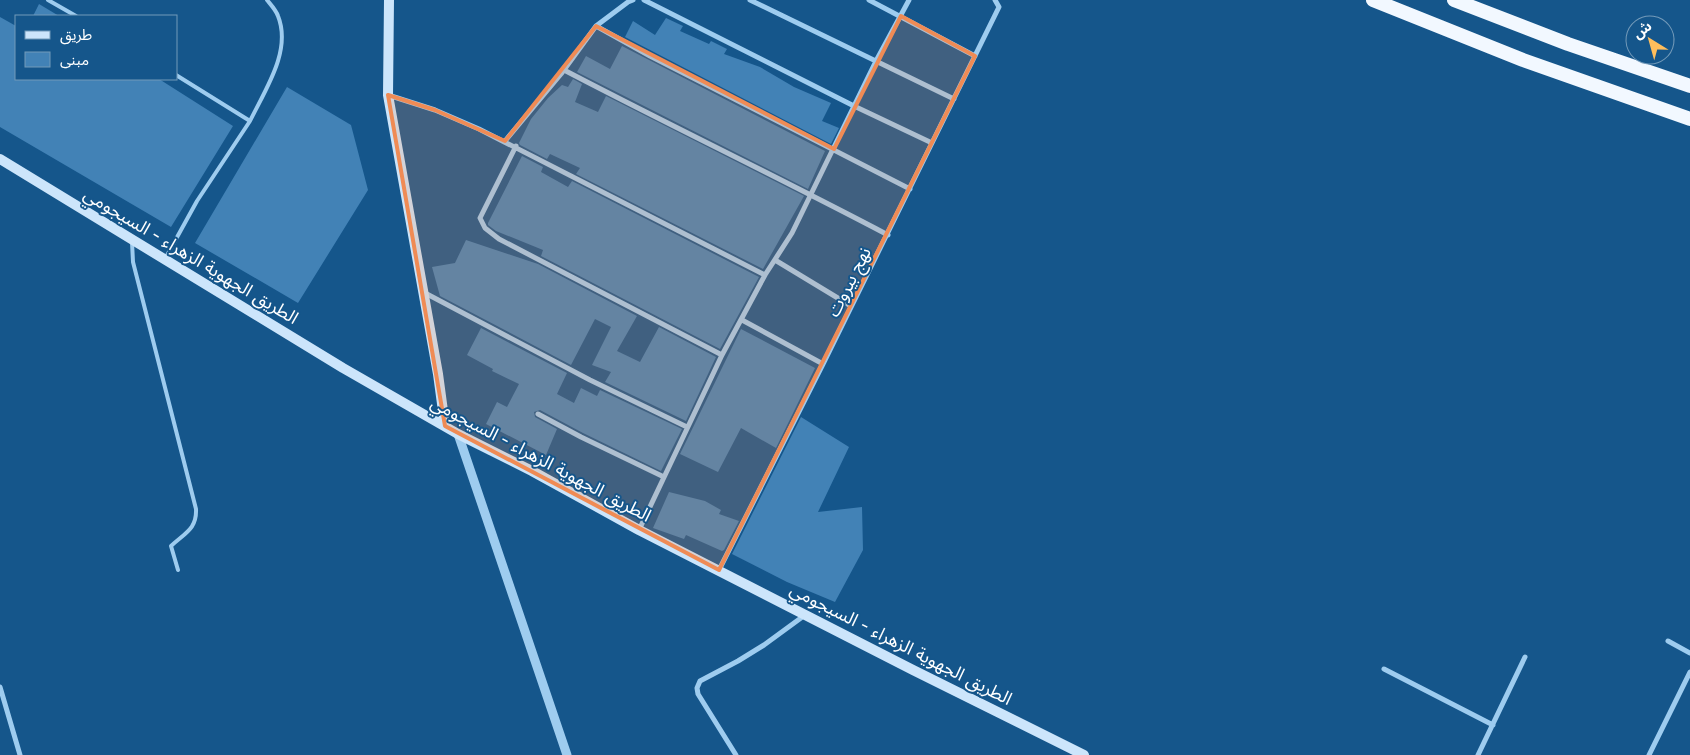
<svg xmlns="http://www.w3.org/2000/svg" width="1690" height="755" font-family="Inter,'Noto Sans Arabic',sans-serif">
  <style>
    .building { fill: #4282b6 }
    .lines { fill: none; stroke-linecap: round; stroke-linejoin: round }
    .service { stroke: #9eccef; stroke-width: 4 }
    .minor { stroke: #9eccef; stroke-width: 5 }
    .tertiary { stroke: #9eccef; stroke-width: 9 }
    .secondary { stroke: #cce5fb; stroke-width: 10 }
    .trunk { stroke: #f2f8ff; stroke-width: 14 }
    .marked { fill: #ef8b55; fill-opacity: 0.2; stroke: #ef8b55; stroke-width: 4; stroke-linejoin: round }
    .labels { text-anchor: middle; stroke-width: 4; stroke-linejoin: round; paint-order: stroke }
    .street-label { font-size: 18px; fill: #fff; stroke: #15568b }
  </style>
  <rect width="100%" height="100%" fill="#15568b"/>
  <!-- building -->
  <path class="building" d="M39,4l20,12h-26z
    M0,17l16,9v53h143l74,47 -62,101 -171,-100z
    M666,18l17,8 -3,5 29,13 2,-3 16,8 -3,5 36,13 34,20 37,16 -9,18 17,7 -8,16 -206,-107 8,-16 22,14z
    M622,46l203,105 -17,38 -231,-117 9,-16 24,13z
    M573,79l9,5 -7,18 23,10 8,-16 198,100 -41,73 -187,-95 4,-6 -30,-14 -3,5 -27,-14 -1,-2 12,-24 17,-21 14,-13 6,2z
    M287,87l64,38 17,65 -70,113 -103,-60z
    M522,156l21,11 -2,5 27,15 4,-6 187,96 -39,72 -179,-93 2,-6 -47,-19 -8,-6v-2z
    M466,240l72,24 99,52 -20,35 23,11 19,-35 57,30 -30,64 -81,-39 6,-10 -19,-7 19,-38 -16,-8 -24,46 -131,-69 -8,-29 23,-4z
    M481,328l86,45 -10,21 17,9 7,-15 16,8 3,-6 82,39 -21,42 -78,-38 -43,-23 -6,2 1,5 22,12 -11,26 -60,-31 11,-22 10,5 12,-23 -27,-13 1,-2 -26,-14z
    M741,329l74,39 -39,80 -35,-20 -23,44 -38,-18z
    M801,417l48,30 -31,65 44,-5 1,43 -28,52 -48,-20 -55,-28z
    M669,492l36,9 16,9 -2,4 20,7 -15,29 -2,1 -36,-16 -2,4 -31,-11z"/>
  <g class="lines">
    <!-- service -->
    <path class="service" d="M48,0l28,16
      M250,121c15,-31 42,-70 28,-105 -2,-6 -7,-11 -11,-16
      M132,242l1,20 63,247c1,20 -11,24 -25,37l7,24
      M165,259l32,-58 53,-80 -74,-46"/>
    <!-- minor -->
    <path class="minor" d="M644,0l210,106 78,37
      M750,0l204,99
      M869,0l106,56
      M596,26l54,30 260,133
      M564,70c107,56 216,108 324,165
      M388,95l47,15 44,19 286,146 -43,80 -83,175
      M505,141l56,-67 35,-48 32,-24 5,-2
      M516,146l-36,72 5,10 14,11 223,116
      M775,260l76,46
      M765,275l27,-42 84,-172 33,-61
      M425,293l165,87 97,47
      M742,320l81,44
      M538,414l43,23 83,40
      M719,570l104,-206 176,-357 -4,-7
      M1668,641l22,12
      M1384,669l109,56
      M0,687l20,68
      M736,755l-38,-61 -1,-6 3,-7 38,-20 26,-16 41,-30
      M1478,755l47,-98
      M1649,755l41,-83"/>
    <!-- tertiary -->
    <path class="tertiary" d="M458,434l109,321"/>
    <!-- secondary -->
    <path class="secondary" d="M389,0l-1,95 50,279 7,52
      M0,159l343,209 115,66 74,37 107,59 274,140 171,85"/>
    <!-- trunk -->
    <path class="trunk" d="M1373,0l150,60 167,59
      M1454,0l114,44 122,42"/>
  </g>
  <!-- marked area -->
  <path class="marked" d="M901,16l74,40 -256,514 -274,-144 -57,-331 47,15 70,31 91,-115 238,123z"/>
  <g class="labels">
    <!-- street labels -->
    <g class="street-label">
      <text transform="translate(191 256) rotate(31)" y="6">الطريق الجهوية الزهراء - السيجومي</text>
      <text transform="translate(849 282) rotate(-63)" y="6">نهج بيروت</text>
      <text transform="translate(541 459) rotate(28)" y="6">الطريق الجهوية الزهراء - السيجومي</text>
      <text transform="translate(901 644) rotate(27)" y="6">الطريق الجهوية الزهراء - السيجومي</text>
    </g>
  </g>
  <!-- legend -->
  <rect x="15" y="15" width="162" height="65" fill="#15568b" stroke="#739ab9"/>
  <rect x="25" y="31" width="25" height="8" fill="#cce5fb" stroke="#739ab9"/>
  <text x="60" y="40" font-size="15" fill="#ffffff">طريق</text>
  <rect x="25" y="52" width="25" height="15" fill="#4282b6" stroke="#739ab9"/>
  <text x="60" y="65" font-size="15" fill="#ffffff">مبنى</text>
  <!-- north arrow -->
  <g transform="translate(1650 40) rotate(323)"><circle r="24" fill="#15568b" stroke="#739ab9"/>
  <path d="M0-4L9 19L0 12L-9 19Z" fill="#ffbe5c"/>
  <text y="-8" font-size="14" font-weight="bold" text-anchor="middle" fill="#ffffff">ش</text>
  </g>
</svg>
